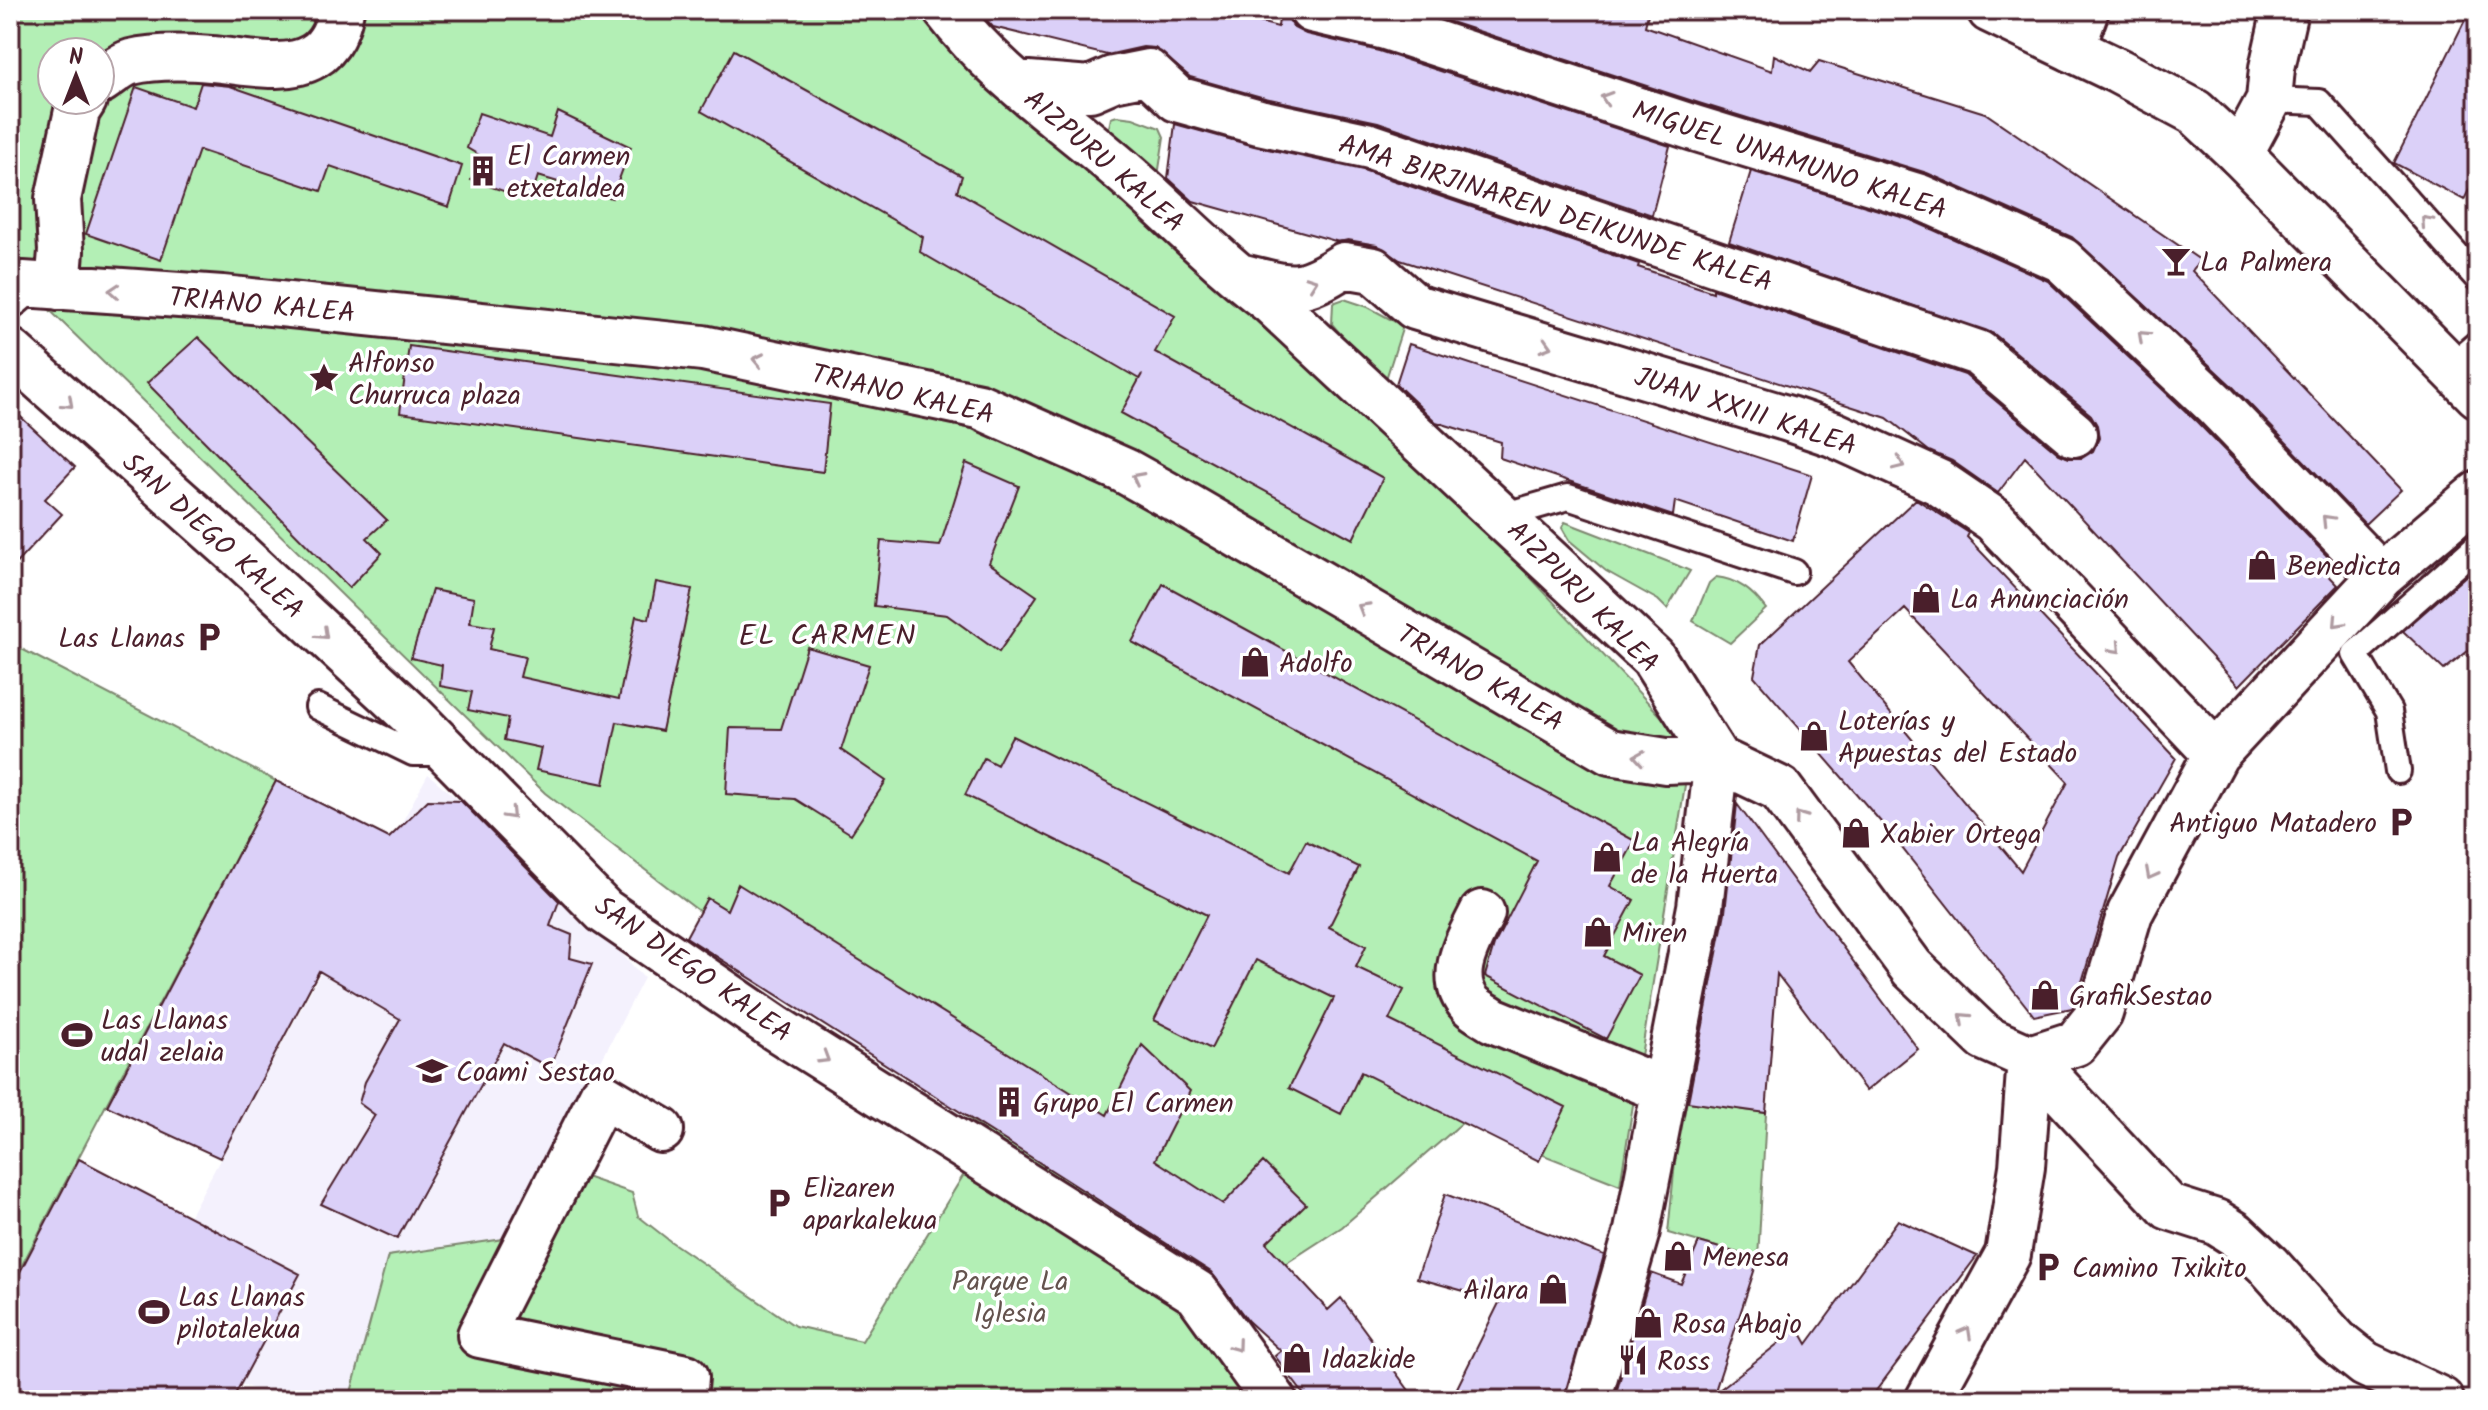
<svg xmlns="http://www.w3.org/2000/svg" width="2488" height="1410" font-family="Kalam,sans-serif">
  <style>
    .built { fill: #f4f1fd }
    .green { fill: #b3efb5; stroke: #7e8770; stroke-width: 2; fill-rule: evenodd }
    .building { fill: #dbd0f8; stroke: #4a1f2b; stroke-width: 2; fill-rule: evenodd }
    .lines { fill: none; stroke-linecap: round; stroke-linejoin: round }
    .lane-casing { stroke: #4a1f2b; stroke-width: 30 }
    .street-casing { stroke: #4a1f2b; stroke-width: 50 }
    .secondary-casing { stroke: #4a1f2b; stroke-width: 50 }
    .lane { stroke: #fff; stroke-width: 24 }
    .street { stroke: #fff; stroke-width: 44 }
    .secondary { stroke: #fff; stroke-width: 44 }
    .oneway { stroke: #ae9aa0 }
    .labels { text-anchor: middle; stroke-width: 7; stroke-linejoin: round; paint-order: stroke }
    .poi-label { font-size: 28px; fill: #4a1f2b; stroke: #fff; text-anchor: start }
    .street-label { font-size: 28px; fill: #4a1f2b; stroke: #fff }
    .park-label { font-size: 28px; fill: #64534e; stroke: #fff }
    .neighbourhood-label { font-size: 30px; letter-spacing: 2px; fill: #4a1f2b; stroke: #fff }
  </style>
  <rect width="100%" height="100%" fill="#fff"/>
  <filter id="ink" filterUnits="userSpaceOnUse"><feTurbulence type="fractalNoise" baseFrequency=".0125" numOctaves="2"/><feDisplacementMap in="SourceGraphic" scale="16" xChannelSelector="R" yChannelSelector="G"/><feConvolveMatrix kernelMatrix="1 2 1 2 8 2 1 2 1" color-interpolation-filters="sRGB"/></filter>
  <g filter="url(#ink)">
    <!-- built -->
    <path class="built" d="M428,774l135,116 81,88 -134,260 -122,18 -39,144h-68l-40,-16 59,-109 -111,-58z"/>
    <!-- green -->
    <path class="green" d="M10,10h930l330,291 421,447 -71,437 -158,-62 -120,104 -131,85 65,88h-927l39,-144 122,-18 38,-74 84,29 6,23 32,25 125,85 67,15 115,-188 209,132 -641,-492 -522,-509 -13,-9zM52,52h48v48h-48z
      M1117,116l16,2 27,10 4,9 -6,39 -45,-41 -4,-8 2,-9z
      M1344,299l24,8 35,19 -17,53 -25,-21 -29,-34 1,-21z
      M1565,522l109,42 16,7 -23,38 -9,-9 -52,-29 -37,-31 -7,-12z
      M1716,577c22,2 37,15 50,32l-36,34 -37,-22 16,-38z
      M10,643l266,138 -266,507z
      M1681,1101l85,12 -8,146 -90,-26z"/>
    <!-- building -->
    <path class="building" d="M984,10h230l64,17 2,-17h8v8l6,10 12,6 73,17 291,95 -18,69 -274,-93 -113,-24 -75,-21 -35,-29 -12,-1 -36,8 -114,-28 -10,-11z
      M1414,10h235l-4,16 127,45 2,-16 36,17 9,-11 166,52 215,147 -8,11 209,219 -36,34 -132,-137 -161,-150 -145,-64 -225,-69z
      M2470,10h8v162l-14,28 -70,-37z
      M734,50l228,126 -5,15 218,125 -20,36 228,126 -30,61 -232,-126 21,-39 -3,5 -219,-127 3,-15 -222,-126z
      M201,83l29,3 232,80 -13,41 -119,-41 -9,25 -122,-41 -38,110 -75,-26 50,-147 57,20z
      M558,112l73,35 -19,51 -74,-22 -8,24 -59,-20 11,-23 -15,-9 12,-35 71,24z
      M1175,124l79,22 109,24 276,94 -1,3 75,25v-3l252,86 94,79 10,4h13l11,-7 6,-13 -2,-13 -6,-10 -97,-81 -265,-92 22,-71 160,49 137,61 149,141 132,136 -9,8 18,19 -99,101 -214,-229 -27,36 -46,-32 -23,-10 -42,-33 -487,-158 -23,-15 -29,-5 -9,2 -146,-41 -25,-23z
      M198,337l189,183 -20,18 15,15 -33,35 -202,-205z
      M1409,344l403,131 -19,66 -118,-40 -2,15 -173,-58 1,-16 -65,-20 -40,-38z
      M409,346l421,58 -7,68 -423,-59z
      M10,407l65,60 -30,32 17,15 -52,56z
      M966,463l53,23 -30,77 48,33 -38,56 -52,-37 -73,-9 7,-65 59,5z
      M1916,499l53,34 -2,4 209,221 -57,100 -43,144 -4,6 -38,8 -147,-187 -133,-153 6,-31zM1905,609l163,173 -47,89 -173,-209z
      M2478,565v78l-34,27 -41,-39z
      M656,582l36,7 -30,142 -45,-9 -13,62 -68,-14 5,-22 -37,-8 4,-22 -40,-8 4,-18 -32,-6 2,-21 -31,-7 21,-68 42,8 -4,25 24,4 -5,22 36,8 -5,20 99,22 17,-83 13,3z
      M1163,584l472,257 -25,45 24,14 -30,56 36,19 -34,64 -121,-63 9,-31 43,-84 -405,-219z
      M807,647l62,18 -28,85 45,31 -35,53 -56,-35 -69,-5 4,-66 51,1z
      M1012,736l277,137 17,-32 53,26 -30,60 37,19 -10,21 48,23 -15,30 177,87 -27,54 -178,-89 -20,42 -52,-26 45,-90 -78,-38 -45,89 -57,-29 53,-105 -242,-120 19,-37 13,7z
      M276,781l113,57 39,-38 33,1 98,100 -9,25 22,9 -2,23 22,6 -42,104 -46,-25 -107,196 -76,-35 54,-89 -16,-12 6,-21 35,-63 -81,-48 -99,187 -113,-52z
      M1737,804l181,245 -52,42 -89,-117 -11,139 -78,-11 37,-190z
      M738,884l369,231 35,-70 48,46 -35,69 68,44 40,-42 43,42 -40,39 62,67 13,-12 75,102h-108l-33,-44 6,-5 -33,-30 -37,-49 -525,-335 21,-39 20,12z
      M79,1159l221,115 -68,126h-222v-109z
      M1445,1194l159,61 -40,145h-113l49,-99 -83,-23z
      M1898,1220l79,36 -108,144h-255l37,-127 30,11 18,-42 59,17 -44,135 84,-66 9,16z"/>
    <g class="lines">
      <!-- lane casing -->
      <g class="lane-casing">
        <path id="lane" d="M2269,100l50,2 159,177
          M2450,367l28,-24
          M1502,516l66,-19 226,75
          M318,707l95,46h35
          M2398,771l-9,-60 -34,-57 123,-109"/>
      </g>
      <!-- street casing -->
      <g class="street-casing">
        <path id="street" d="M946,10c49,65 121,112 181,165 48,42 92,88 143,126l383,357 64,101 -17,148 -63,324 -49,169
          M1312,10l74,17 308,101 226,69 142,63 153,144 166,172
          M2072,49l14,-39
          M100,81c10,-6 20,-16 31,-19 25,-6 54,-5 80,-3 31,2 75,14 103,-3 16,-9 24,-29 27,-46
          M1016,83l74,6 23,-10 35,-7 29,27 82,23 111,24 608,207 96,81
          M2240,154l29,-54 3,-32 13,-58
          M1243,277c50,12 56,17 101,-12l29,5 42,37 374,112 44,15 105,48 56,38 222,234
          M58,287l3,-36 -3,-52 19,-88 7,-11
          M10,295l13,-11 199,14 481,50 276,58 146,65 61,34 424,247 56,9 51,-2 63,30 132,179 73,70 45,20 139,149 47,15 19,12 33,31 68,76 29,23 76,36
          M10,351l228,203 172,160 194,197 173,118 420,264 77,107
          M1482,913c-13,27 -37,64 -11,92 6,6 15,10 22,15l171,70
          M2030,1058l46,-15 24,-30 30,-100 86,-159 165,-178 97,-82
          M661,1130l-59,-35 -122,240 206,42 -2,23
          M1928,1400l80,-146 14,-87 8,-109"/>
      </g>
      <!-- secondary casing -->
      <g class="secondary-casing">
        <path id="secondary" d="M1990,10l128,61 77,41 45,42 238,241"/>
      </g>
      <!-- lane -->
      <use href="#lane" class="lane"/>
      <!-- street -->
      <use href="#street" class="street"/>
      <!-- secondary -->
      <use href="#secondary" class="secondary"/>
    </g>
    <!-- one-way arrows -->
    <defs><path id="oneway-chevron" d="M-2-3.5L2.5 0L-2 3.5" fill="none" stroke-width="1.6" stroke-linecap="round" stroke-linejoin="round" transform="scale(2)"/></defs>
    <g class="oneway">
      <use href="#oneway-chevron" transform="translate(1606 98) rotate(-162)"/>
      <use href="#oneway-chevron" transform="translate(2426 221) rotate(-132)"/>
      <use href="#oneway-chevron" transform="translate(1312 282) rotate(-20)"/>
      <use href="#oneway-chevron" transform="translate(114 291) rotate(-176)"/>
      <use href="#oneway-chevron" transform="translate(2143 336) rotate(-137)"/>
      <use href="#oneway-chevron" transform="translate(1546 346) rotate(17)"/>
      <use href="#oneway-chevron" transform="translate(758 360) rotate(-168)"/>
      <use href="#oneway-chevron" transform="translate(68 403) rotate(42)"/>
      <use href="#oneway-chevron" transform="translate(1899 464) rotate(24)"/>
      <use href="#oneway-chevron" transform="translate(1137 478) rotate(-152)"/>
      <use href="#oneway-chevron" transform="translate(2327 520) rotate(-134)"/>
      <use href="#oneway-chevron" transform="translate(1363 608) rotate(-150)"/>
      <use href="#oneway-chevron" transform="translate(2338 622) rotate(133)"/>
      <use href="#oneway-chevron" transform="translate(323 634) rotate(43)"/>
      <use href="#oneway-chevron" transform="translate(2116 648) rotate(47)"/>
      <use href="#oneway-chevron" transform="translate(1639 757) rotate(-171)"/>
      <use href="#oneway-chevron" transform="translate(510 814) rotate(46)"/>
      <use href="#oneway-chevron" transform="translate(1800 817) rotate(-126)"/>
      <use href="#oneway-chevron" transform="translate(2151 874) rotate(118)"/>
      <use href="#oneway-chevron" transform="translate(1964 1018) rotate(-137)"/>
      <use href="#oneway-chevron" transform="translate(824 1058) rotate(32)"/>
      <use href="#oneway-chevron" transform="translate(1966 1332) rotate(-61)"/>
      <use href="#oneway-chevron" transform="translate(1236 1346) rotate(54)"/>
    </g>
  </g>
  <!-- icons -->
  <defs>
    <g id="building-bare" transform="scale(2.4)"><path d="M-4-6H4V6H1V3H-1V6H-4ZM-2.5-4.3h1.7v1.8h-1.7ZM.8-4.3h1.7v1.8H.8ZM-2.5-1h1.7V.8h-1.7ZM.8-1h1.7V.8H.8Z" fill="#4a1f2b" stroke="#fff" stroke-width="2.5" paint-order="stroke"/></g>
    <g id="bar-bare" transform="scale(2.4)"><path d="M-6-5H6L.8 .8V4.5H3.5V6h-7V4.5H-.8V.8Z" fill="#4a1f2b" stroke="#fff" stroke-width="2.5" paint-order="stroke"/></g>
    <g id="sight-bare" transform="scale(2.4)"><path d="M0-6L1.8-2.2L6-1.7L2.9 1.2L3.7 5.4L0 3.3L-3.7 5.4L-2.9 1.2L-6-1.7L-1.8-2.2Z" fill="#4a1f2b" stroke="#fff" stroke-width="2.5" paint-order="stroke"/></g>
    <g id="shop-bare" transform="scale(2.4)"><path d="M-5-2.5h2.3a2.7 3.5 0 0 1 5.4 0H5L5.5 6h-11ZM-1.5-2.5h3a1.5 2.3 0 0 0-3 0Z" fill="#4a1f2b" stroke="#fff" stroke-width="2.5" paint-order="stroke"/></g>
    <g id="parking-bare" transform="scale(2.4)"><path d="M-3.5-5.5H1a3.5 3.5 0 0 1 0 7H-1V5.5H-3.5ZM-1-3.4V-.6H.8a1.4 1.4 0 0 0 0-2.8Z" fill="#4a1f2b" stroke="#fff" stroke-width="2.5" paint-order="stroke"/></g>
    <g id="stadium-bare" transform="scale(2.4)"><path d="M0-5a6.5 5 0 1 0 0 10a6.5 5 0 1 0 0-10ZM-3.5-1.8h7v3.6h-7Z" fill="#4a1f2b" stroke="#fff" stroke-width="2.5" paint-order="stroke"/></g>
    <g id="school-bare" transform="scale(2.4)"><path d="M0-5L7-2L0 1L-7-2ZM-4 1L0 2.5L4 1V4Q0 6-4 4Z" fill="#4a1f2b" stroke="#fff" stroke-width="2.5" paint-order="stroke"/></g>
    <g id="restaurant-bare" transform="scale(2.4)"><path d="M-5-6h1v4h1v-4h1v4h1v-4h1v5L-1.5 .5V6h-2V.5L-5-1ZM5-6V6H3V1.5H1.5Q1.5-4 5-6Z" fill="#4a1f2b" stroke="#fff" stroke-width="2.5" paint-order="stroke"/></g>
  </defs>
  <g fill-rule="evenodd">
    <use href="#building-bare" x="483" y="171"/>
    <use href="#bar-bare" x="2176" y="261"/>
    <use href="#sight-bare" x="324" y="378"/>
    <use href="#shop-bare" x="2262" y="565"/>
    <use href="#shop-bare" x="1926" y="598"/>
    <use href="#parking-bare" x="209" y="637"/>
    <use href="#shop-bare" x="1255" y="662"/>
    <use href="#shop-bare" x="1814" y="736"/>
    <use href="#parking-bare" x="2401" y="822"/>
    <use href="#shop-bare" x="1856" y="833"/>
    <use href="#shop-bare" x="1607" y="857"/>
    <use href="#shop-bare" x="1598" y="932"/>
    <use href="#shop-bare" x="2045" y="995"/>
    <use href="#stadium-bare" x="77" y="1035"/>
    <use href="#school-bare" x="432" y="1071"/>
    <use href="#building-bare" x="1009" y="1102"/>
    <use href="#parking-bare" x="779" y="1203"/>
    <use href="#shop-bare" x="1678" y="1256"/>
    <use href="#parking-bare" x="2048" y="1267"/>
    <use href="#shop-bare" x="1553" y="1289"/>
    <use href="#stadium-bare" x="154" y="1312"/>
    <use href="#shop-bare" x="1648" y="1323"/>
    <use href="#shop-bare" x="1297" y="1358"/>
    <use href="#restaurant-bare" x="1633" y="1360"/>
  </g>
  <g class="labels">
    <!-- poi labels -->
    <g class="poi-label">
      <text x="507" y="165">El Carmen<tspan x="507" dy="32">etxetaldea</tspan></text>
      <text x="2200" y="271">La Palmera</text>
      <text x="348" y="372">Alfonso<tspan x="348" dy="32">Churruca plaza</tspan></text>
      <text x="2286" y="575">Benedicta</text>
      <text x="1950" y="608">La Anunciación</text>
      <text x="185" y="647" text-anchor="end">Las Llanas</text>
      <text x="1279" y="672">Adolfo</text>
      <text x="1838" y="730">Loterías y<tspan x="1838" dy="32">Apuestas del Estado</tspan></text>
      <text x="2377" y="832" text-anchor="end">Antiguo Matadero</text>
      <text x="1880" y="843">Xabier Ortega</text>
      <text x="1631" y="851">La Alegría<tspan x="1631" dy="32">de la Huerta</tspan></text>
      <text x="1622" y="942">Miren</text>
      <text x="2069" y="1005">GrafikSestao</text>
      <text x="101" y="1029">Las Llanas<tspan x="101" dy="32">udal zelaia</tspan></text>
      <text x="456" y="1081">Coami Sestao</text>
      <text x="1033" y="1112">Grupo El Carmen</text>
      <text x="803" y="1197">Elizaren<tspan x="803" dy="32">aparkalekua</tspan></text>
      <text x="1702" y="1266">Menesa</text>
      <text x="2072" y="1277">Camino Txikito</text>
      <text x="1529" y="1299" text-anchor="end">Ailara</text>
      <text x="178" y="1306">Las Llanas<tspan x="178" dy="32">pilotalekua</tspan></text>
      <text x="1672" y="1333">Rosa Abajo</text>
      <text x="1321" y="1368">Idazkide</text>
      <text x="1657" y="1370">Ross</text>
    </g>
    <!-- street labels -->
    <g class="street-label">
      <text transform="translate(1790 159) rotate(18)" y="10">MIGUEL UNAMUNO KALEA</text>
      <text transform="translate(1105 160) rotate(41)" y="10">AIZPURU KALEA</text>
      <text transform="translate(1556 212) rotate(18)" y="10">AMA BIRJINAREN DEIKUNDE KALEA</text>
      <text transform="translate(262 304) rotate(5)" y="10">TRIANO KALEA</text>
      <text transform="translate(903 393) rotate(13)" y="10">TRIANO KALEA</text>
      <text transform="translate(1746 410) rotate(18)" y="10">JUAN XXIII KALEA</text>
      <text transform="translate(214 535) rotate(42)" y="10">SAN DIEGO KALEA</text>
      <text transform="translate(1584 596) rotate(45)" y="10">AIZPURU KALEA</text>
      <text transform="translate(1481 677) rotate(30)" y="10">TRIANO KALEA</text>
      <text transform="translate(694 968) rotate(35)" y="10">SAN DIEGO KALEA</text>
    </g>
    <!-- park labels -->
    <g class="park-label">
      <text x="1010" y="1290">Parque La<tspan x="1010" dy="32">Iglesia</tspan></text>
    </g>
    <!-- neighbourhood labels -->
    <g class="neighbourhood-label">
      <text x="828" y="645">EL CARMEN</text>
    </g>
  </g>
  <!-- margin -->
  <rect width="2488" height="1410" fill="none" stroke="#fff" stroke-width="40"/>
  <rect x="20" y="20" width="2448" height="1370" fill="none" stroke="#4a1f2b" stroke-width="3" filter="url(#ink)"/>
  <!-- north arrow -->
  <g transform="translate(76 76)"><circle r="38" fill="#ffffff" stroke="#b7a5aa" stroke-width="2"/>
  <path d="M0-6L14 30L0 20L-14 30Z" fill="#4a1f2b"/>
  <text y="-12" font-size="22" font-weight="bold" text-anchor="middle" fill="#4a1f2b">N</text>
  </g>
</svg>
